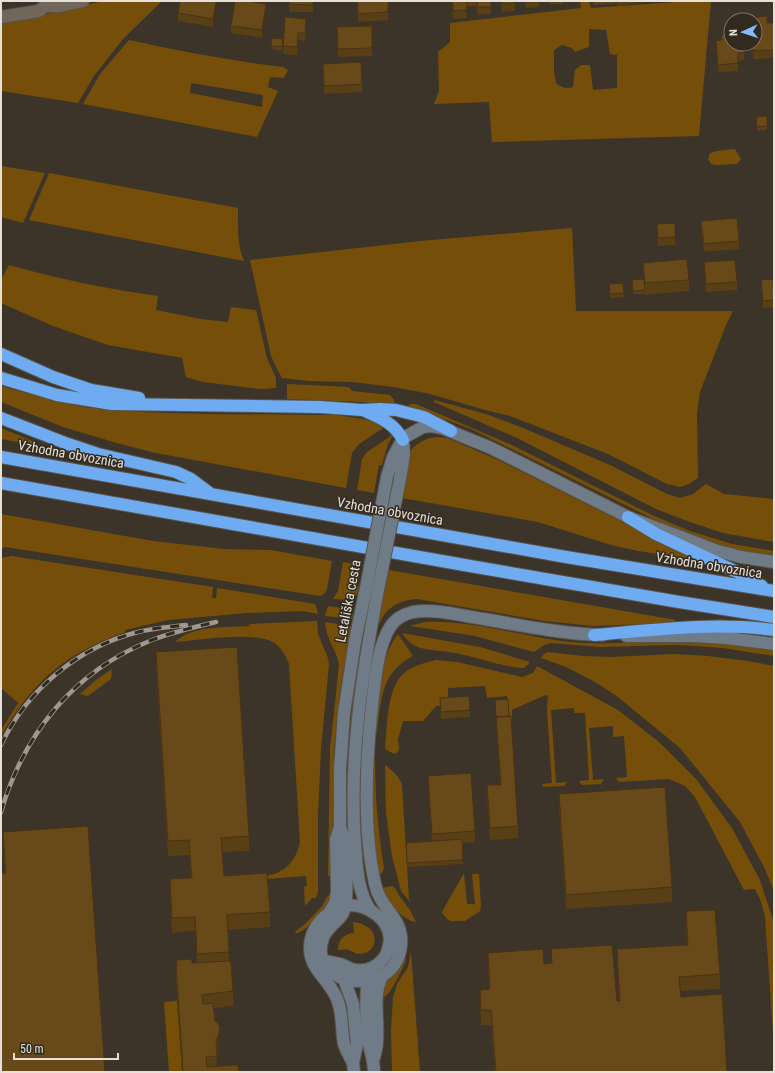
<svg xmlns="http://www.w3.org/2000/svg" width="775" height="1073" font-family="'Roboto Condensed',sans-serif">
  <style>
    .green { fill: #754f0a; fill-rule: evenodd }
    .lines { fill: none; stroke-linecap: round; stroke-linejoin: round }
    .street-casing { stroke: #595349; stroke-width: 14 }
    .secondary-casing { stroke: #595349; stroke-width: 14 }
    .highway-casing { stroke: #595349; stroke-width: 14 }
    .street { stroke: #70675a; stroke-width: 12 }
    .secondary { stroke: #6f7b87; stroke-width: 12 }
    .highway { stroke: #6eabf1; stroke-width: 12 }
    .rail-casing { stroke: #9f9890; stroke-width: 4.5 }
    .rail { stroke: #322a1f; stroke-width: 3; stroke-dasharray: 9; stroke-linecap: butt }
    .secondary-bridge-casing { stroke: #595349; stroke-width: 14; stroke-linecap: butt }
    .secondary-bridge { stroke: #6f7b87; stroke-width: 12 }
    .wall { fill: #593f16 }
    .shaded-wall { fill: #493312 }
    .building { fill: #684919; stroke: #493312 }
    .labels { text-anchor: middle; stroke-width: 3; stroke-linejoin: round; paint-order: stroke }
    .street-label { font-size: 14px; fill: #e5e0d9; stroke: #322a1f }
  </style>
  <rect width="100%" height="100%" fill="#3c3429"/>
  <!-- green -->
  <path class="green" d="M104,1h58l-39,38 -29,37 -16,27 -77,-12v-70l35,-4 26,-7z
    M580,1h9l2,7 99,-7h21l-12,135 -207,6 -3,-40 -55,2 5,-13 -1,-39 12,-10v-19l131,-15zM589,29l17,1 4,24 7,1v33l-24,2 -3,-25h-9l-6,5 -2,17c-6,2 -11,1 -17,-4l-2,-12v-21l8,-5 10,3 3,4 14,-5z
    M129,40c51,11 102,21 154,27l5,3 -4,8 -14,-1 -2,10 10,4 -21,46 -174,-33 17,-30zM191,83l72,12 -1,12 -72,-14z
    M735,149l6,10 -4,5 -21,1 -5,-1 -3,-5 2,-6 7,-2z
    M1,166l44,7 -22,50 -22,-6z
    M49,173l189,35c0,17 -1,37 6,53l-215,-41z
    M572,228l4,83h157l-7,14 -26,67 -3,21 1,65 -9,6 -9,3 -13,-3 -59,-30 -98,-38 -25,-6 -55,-16 -36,-7 -42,-5 -43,-1 -27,-3 -5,-9 -6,-13 -21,-96 170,-19z
    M9,265c49,14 99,24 149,31l-2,14 45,9 27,3 3,-15 25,3 11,48 9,20v10l-15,1 -58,-7 -17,-5 -4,-19 -74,-13 -55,-19 -52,-23v-23z
    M287,384l62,3 3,4 38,4 4,5 2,6 -35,-4 -74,-3z
    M1,386l25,7 58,14 58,5 65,2 129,1 33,5 15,6 -2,3 -23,15 -7,9 -6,35 -195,-36 -34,-9 -54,-16 -62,-25z
    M434,400l52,14 37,14 87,37 57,29 13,4 13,-4 13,-10 18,10 50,5v43l-51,-9 -36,-12 -31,-12 -139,-71 -83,-36z
    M410,404h6l96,41 140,70 38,16 42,13 42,7v6l-44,-8 -42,-13 -217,-107 -33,-12 -31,-8z
    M1,428l34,14v3l-34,-6z
    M392,433l1,2 -5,9 -6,21h-3l-5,28 -17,-3 5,-31 5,-7 24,-16z
    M437,437l10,1 49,21 199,99h-9l-48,-7 -27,-6 -73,-23 -136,-24 9,-48c7,-8 15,-12 26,-13z
    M1,514l152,27 71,8 47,1 61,11 -5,28 -3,5 -4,2 -315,-49 -4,2z
    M11,556l202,31 -1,11h4l1,-10 98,16 1,2 2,8 -15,-3 -57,2 -78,7 -43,10v2c-60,22 -91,48 -124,104v-6l17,-27 -17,-15v-130z
    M343,562l18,3 -4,21h2l-2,9 -7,5 -17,-1 5,-8z
    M389,570l287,50 -4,3 -79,3 -49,-5 -127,-22c-17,1 -31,8 -37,24l-4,-1z
    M328,606l21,3 -1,5 5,1 -1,4 -27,-3z
    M317,621l1,13 10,24 1,7 -8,83 -3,67v77l-2,6h-4l-7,8 -1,-19 3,-1 -1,-10 -40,3v-3c19,-3 30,-15 34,-34l-11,-178c-3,-8 -8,-17 -16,-22 -20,-11 -75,-2 -98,0 19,-18 52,-14 76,-16l-3,-2z
    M325,622l26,4 -12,73 -5,51 -2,128 -4,-3 2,-126 9,-84c-2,-15 -13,-25 -14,-43z
    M425,622c49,-2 97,15 145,20 47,4 94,-3 141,0 21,1 42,6 63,9v5l-51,-8 -29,-2 -20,-1 -74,2 -49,-4 -7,2 -10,7 -59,-16 -65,-10z
    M365,627l2,1 -17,249c-2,-41 -4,-81 -2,-122 2,-43 9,-86 17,-128z
    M402,633l78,14 50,15 -6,6h-3c-21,-2 -41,-10 -61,-14 -15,-4 -30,-2 -45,-8 -5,-3 -10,-8 -13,-13z
    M398,634l15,22c-33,17 -32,45 -36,78l-1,-7c3,-29 3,-70 22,-93z
    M548,652l35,4 28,1 62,-3 35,2 40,5 26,5v225l-9,-22 -25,-47 -60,-74 -62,-51 -21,-14 -31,-16 -25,-9 3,-4z
    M436,660l21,2 65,15 11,-4 4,-7 81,44 41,32 37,37 36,49 28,52 14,43v126l-9,-133 -5,-17 -5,-10 -11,1 -49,-93 -10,-11 -16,-7 -50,3 -3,-4 11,-1 -3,-41 -11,1v-11l-24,2 4,52 11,-1 -3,5 -19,1 -3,-4 10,-1 -4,-67h-11v-5l-23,2 5,73 11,-1 -3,4 -21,1 -1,-3 10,-1 -5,-73 1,-15 -5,1 -31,14v13l-1,4h-2l-2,-31 -20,2 -2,-12 -37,2v17l-12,1 -13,15h-20l-5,18 1,9 -1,4 -4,2 -9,-5c2,-21 2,-59 17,-74 9,-9 22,-12 34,-15z
    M112,669l-1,10 -23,17 -8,-2 16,-14z
    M373,758h2c0,38 3,73 9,110l-2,5 -3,2 -8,-61z
    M385,765c7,5 14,11 17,20l7,114 2,4 -10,-12 -9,-35 -6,-43z
    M464,873l3,31h8l-3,-30h7l2,32 -1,5 -15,10h-14l-4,-2 -2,-3 -3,-3 1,-3z
    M392,886l3,2 5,9 10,13 6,12c-16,-3 -28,-21 -34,-34z
    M332,892c-4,18 -21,36 -37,42l1,-3 10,-8 16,-17 5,-9z
    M353,922c11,1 25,8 21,22 -1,4 -5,8 -9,9 -7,3 -11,-1 -17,-3 -3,-1 -7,0 -10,0 0,-10 5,-16 16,-17z
    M411,952l9,120h-28l-1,-41 2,-34 5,-15 10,-15z
    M404,958l2,1c-1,6 -15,33 -19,36 -2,2 -3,2 -6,3l5,-16 13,-15z
    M177,1001l5,71h-13l-5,-70z"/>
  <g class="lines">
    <!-- street casing -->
    <g class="street-casing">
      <path id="street" d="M45,6h15l23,-5
        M1,17l38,-6 6,-5"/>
    </g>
    <!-- secondary casing -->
    <g class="secondary-casing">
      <path id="secondary" d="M387,477l6,-20 7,-13 5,-7 18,-10 8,-1 11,2 49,20 137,69 90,34 23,6 33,5
        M400,479l4,-24 -1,-15
        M626,636h67l34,2 47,6
        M340,826c1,5 4,10 4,15 2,15 5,60 -1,72 -5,9 -16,14 -20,25 -17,49 73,63 78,7 3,-27 -21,-36 -26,-61 -13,-59 -9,-127 -2,-187 3,-23 5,-50 17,-70 5,-8 14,-13 23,-15 21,-4 50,4 71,7 40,7 79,15 119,16
        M370,910c-13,-20 -13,-44 -15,-67 -6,-85 7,-169 23,-253
        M329,913l6,-10 2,-11 -1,-52 4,-14v-57l4,-56 11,-72 11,-53
        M325,961c5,1 10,2 15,3 3,1 7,3 11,5 12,3 24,0 32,-10 4,-4 5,-9 6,-14 5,-23 -22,-44 -45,-39 -8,2 -16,7 -23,14 -6,7 -11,17 -11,27 -1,22 20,33 27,52 6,14 4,30 7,45 2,6 6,13 9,19
        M369,974c-4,13 -3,56 0,70 2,10 5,18 5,28
        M344,979l9,25 4,40 -4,19 1,9
        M374,1058c1,-6 3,-11 3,-16 2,-23 -5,-44 5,-66"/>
    </g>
    <!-- highway casing -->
    <g class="highway-casing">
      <path id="highway" d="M1,354l52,23 38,13 48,8
        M1,378l56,17 55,9 208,3 42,3 18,-1 16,1 28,7 27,14
        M365,411c16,7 30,13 38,29
        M1,418l67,26 30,10 78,18 15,7 20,15
        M1,457l565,100 208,34
        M1,483l469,83 209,36 95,15
        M628,517l28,17 81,38 25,14
        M594,635c59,-5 121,-13 180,-5"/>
    </g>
    <!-- street -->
    <use href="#street" class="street"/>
    <!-- secondary -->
    <use href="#secondary" class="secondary"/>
    <!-- highway -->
    <use href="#highway" class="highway"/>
    <!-- rail casing -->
    <g class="rail-casing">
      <path id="rail" d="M1,745c26,-55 77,-98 137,-113 15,-4 32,-5 48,-7
        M1,812c23,-79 73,-141 151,-172 21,-8 43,-13 64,-18"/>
    </g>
    <!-- rail -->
    <use href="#rail" class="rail"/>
    <!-- secondary-bridge casing -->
    <g class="secondary-bridge-casing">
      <path id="secondary-bridge" d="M366,588l21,-111
        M378,590l22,-111"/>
    </g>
    <!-- secondary-bridge -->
    <use href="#secondary-bridge" class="secondary-bridge"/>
  </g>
  <!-- wall -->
  <path class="wall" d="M217,1l-4,26 -35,-6v-8z
    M289,1h24v11h-24z
    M357,1h31v19l-30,2z
    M452,1h63v10l-13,1 -1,-10h-10v12l-13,1 -1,-9 -11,1 1,11 -14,1z
    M525,1h14v6l-13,1z
    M549,1h14v3h-13z
    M593,1h22v3l-22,1z
    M616,1h36l-35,5z
    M266,12l-4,26 -31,-5v-7z
    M285,17l21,10 -1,14 -7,-1 -1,15 -14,-1z
    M767,23h7v35l-21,1 -1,-15h3z
    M372,26v30l-34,1 -1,-30z
    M721,35l23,18v7l-6,1v10l-20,1 -2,-31 5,-1z
    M283,43l-1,8 -11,-2v-3z
    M323,64l39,20v8l-38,2z
    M756,117l11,9v4l-10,1z
    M701,221l38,20v8l-35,3 -3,-23z
    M657,224l18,13v8l-17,1z
    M704,262l33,20v8l-31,2z
    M643,263l46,17v11l-44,4v-1h-12l-1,-10 12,-5z
    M761,280l13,11v16l-11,1z
    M609,284l15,9v4l-14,1z
    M156,652l93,184v15l-27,1 2,24 46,36v15l-42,3 1,31 4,30v15l-20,2 2,13 5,22 -2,10h-2l1,13 22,6h-57l-6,-91v-15l21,-3 -2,-32 -23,2 -2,-39v-15l21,-1 -2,-23 -21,1 -12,-189z
    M440,698l30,12v7l-29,2z
    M495,700l23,126v12l-28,2 -3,-43v-12h13z
    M428,776l47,55v11l-13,1 1,21 -56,3 -1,-24 26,-2 -4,-54z
    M559,794l113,93v15l-106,7 -7,-100z
    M3,832l102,240 -100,-199 -2,-26z
    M686,911l34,63v15l-40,2 1,6 46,75h-232l-4,-47h-10l-1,-20v-15l9,-1 -1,-21v-15l56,11 7,-1v-14l66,52h2l-2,-37v-15l70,-4 -1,-19z"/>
  <!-- shaded-wall -->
  <path class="shaded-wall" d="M216,1h1l-4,26v-8z
    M266,4v8l-4,26v-8z
    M220,1028v15l-2,10v-15z"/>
  <!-- building -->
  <path class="building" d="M180,1h36l-3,18 -35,-6z
    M235,1h12l19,3 -4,26 -31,-4z
    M289,1h24v4l-24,-1z
    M357,1h31v11l-30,2z
    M453,1h13l1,9 -14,1z
    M477,1h14v6h-13z
    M502,1h13v2l-13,1z
    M767,16v7h7v27l-21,1v-7h2v-24h-4v-2z
    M285,17l21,2 -1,14h-7l-1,14 -14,-1z
    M372,26v22l-34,1 -1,-22z
    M721,35h10v9h12l1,9h-6v10l-20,2 -2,-24 6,-1z
    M272,38l11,1 -1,8 -11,-1z
    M361,62l1,22 -38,2 -1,-22z
    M767,116v10l-10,1 -1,-10z
    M737,218l2,23 -35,3 -3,-23z
    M675,223v14l-17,1 -1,-14z
    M687,259l2,21 -44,3 -2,-20z
    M735,260l2,22 -31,2 -2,-22z
    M644,279l1,11 -12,1 -1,-11z
    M773,279l1,21 -11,1 -2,-21z
    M623,283l1,10 -14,1 -1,-10z
    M237,647l12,189 -28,2 3,38 43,-3 3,39 -43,3 2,37 -32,2 -2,-37 -23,1 -2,-39 22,-1 -2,-23 -1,-15 -21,1 -12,-189z
    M469,696l1,14 -29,2 -1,-14z
    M508,699l1,17 -13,1v4l-1,-21z
    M511,716l7,110 -28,2 -3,-43h14l-5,-68z
    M471,773l4,58 -43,3 -4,-58z
    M665,787l7,100 -106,8 -7,-101z
    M88,826l17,246h-104v-198l5,-1 -3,-41z
    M462,839l1,21 -56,3 -1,-20z
    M715,910l5,64 -41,3 2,20 41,-3 5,78h-231l-5,-62h-10l-1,-20 10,-1 -2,-36 55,-4 1,15 8,-1 -1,-14 61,-4 5,56h3l-3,-52 71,-4 -2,-34z
    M192,959v4l37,-2 2,2 2,28 -31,4 1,9 10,-1 2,18 3,2 2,5 -2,10h-2l1,18 -11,1 1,10 29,-2 2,1 1,6h-56l-7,-106h1l-1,-6z"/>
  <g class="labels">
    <!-- street labels -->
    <g class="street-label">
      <text transform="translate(71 454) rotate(10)" y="5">Vzhodna obvoznica</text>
      <text transform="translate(390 511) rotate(10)" y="5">Vzhodna obvoznica</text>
      <text transform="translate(709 565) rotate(9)" y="5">Vzhodna obvoznica</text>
      <text transform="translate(348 601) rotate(-79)" y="5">Letališka cesta</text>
    </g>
  </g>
  <!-- border -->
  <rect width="775" height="1073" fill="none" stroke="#e5e0d9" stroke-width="4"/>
  <!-- north arrow -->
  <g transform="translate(743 32) rotate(267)"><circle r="19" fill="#322a1f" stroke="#7a7369"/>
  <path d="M0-3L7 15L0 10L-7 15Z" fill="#85bbfb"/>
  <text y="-6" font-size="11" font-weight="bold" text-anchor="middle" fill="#e5e0d9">N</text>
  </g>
  <!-- scale -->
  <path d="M14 1053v6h104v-6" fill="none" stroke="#e5e0d9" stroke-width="2"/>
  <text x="20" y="1053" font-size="12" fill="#e5e0d9" stroke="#322a1f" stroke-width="3" paint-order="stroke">50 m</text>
</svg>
